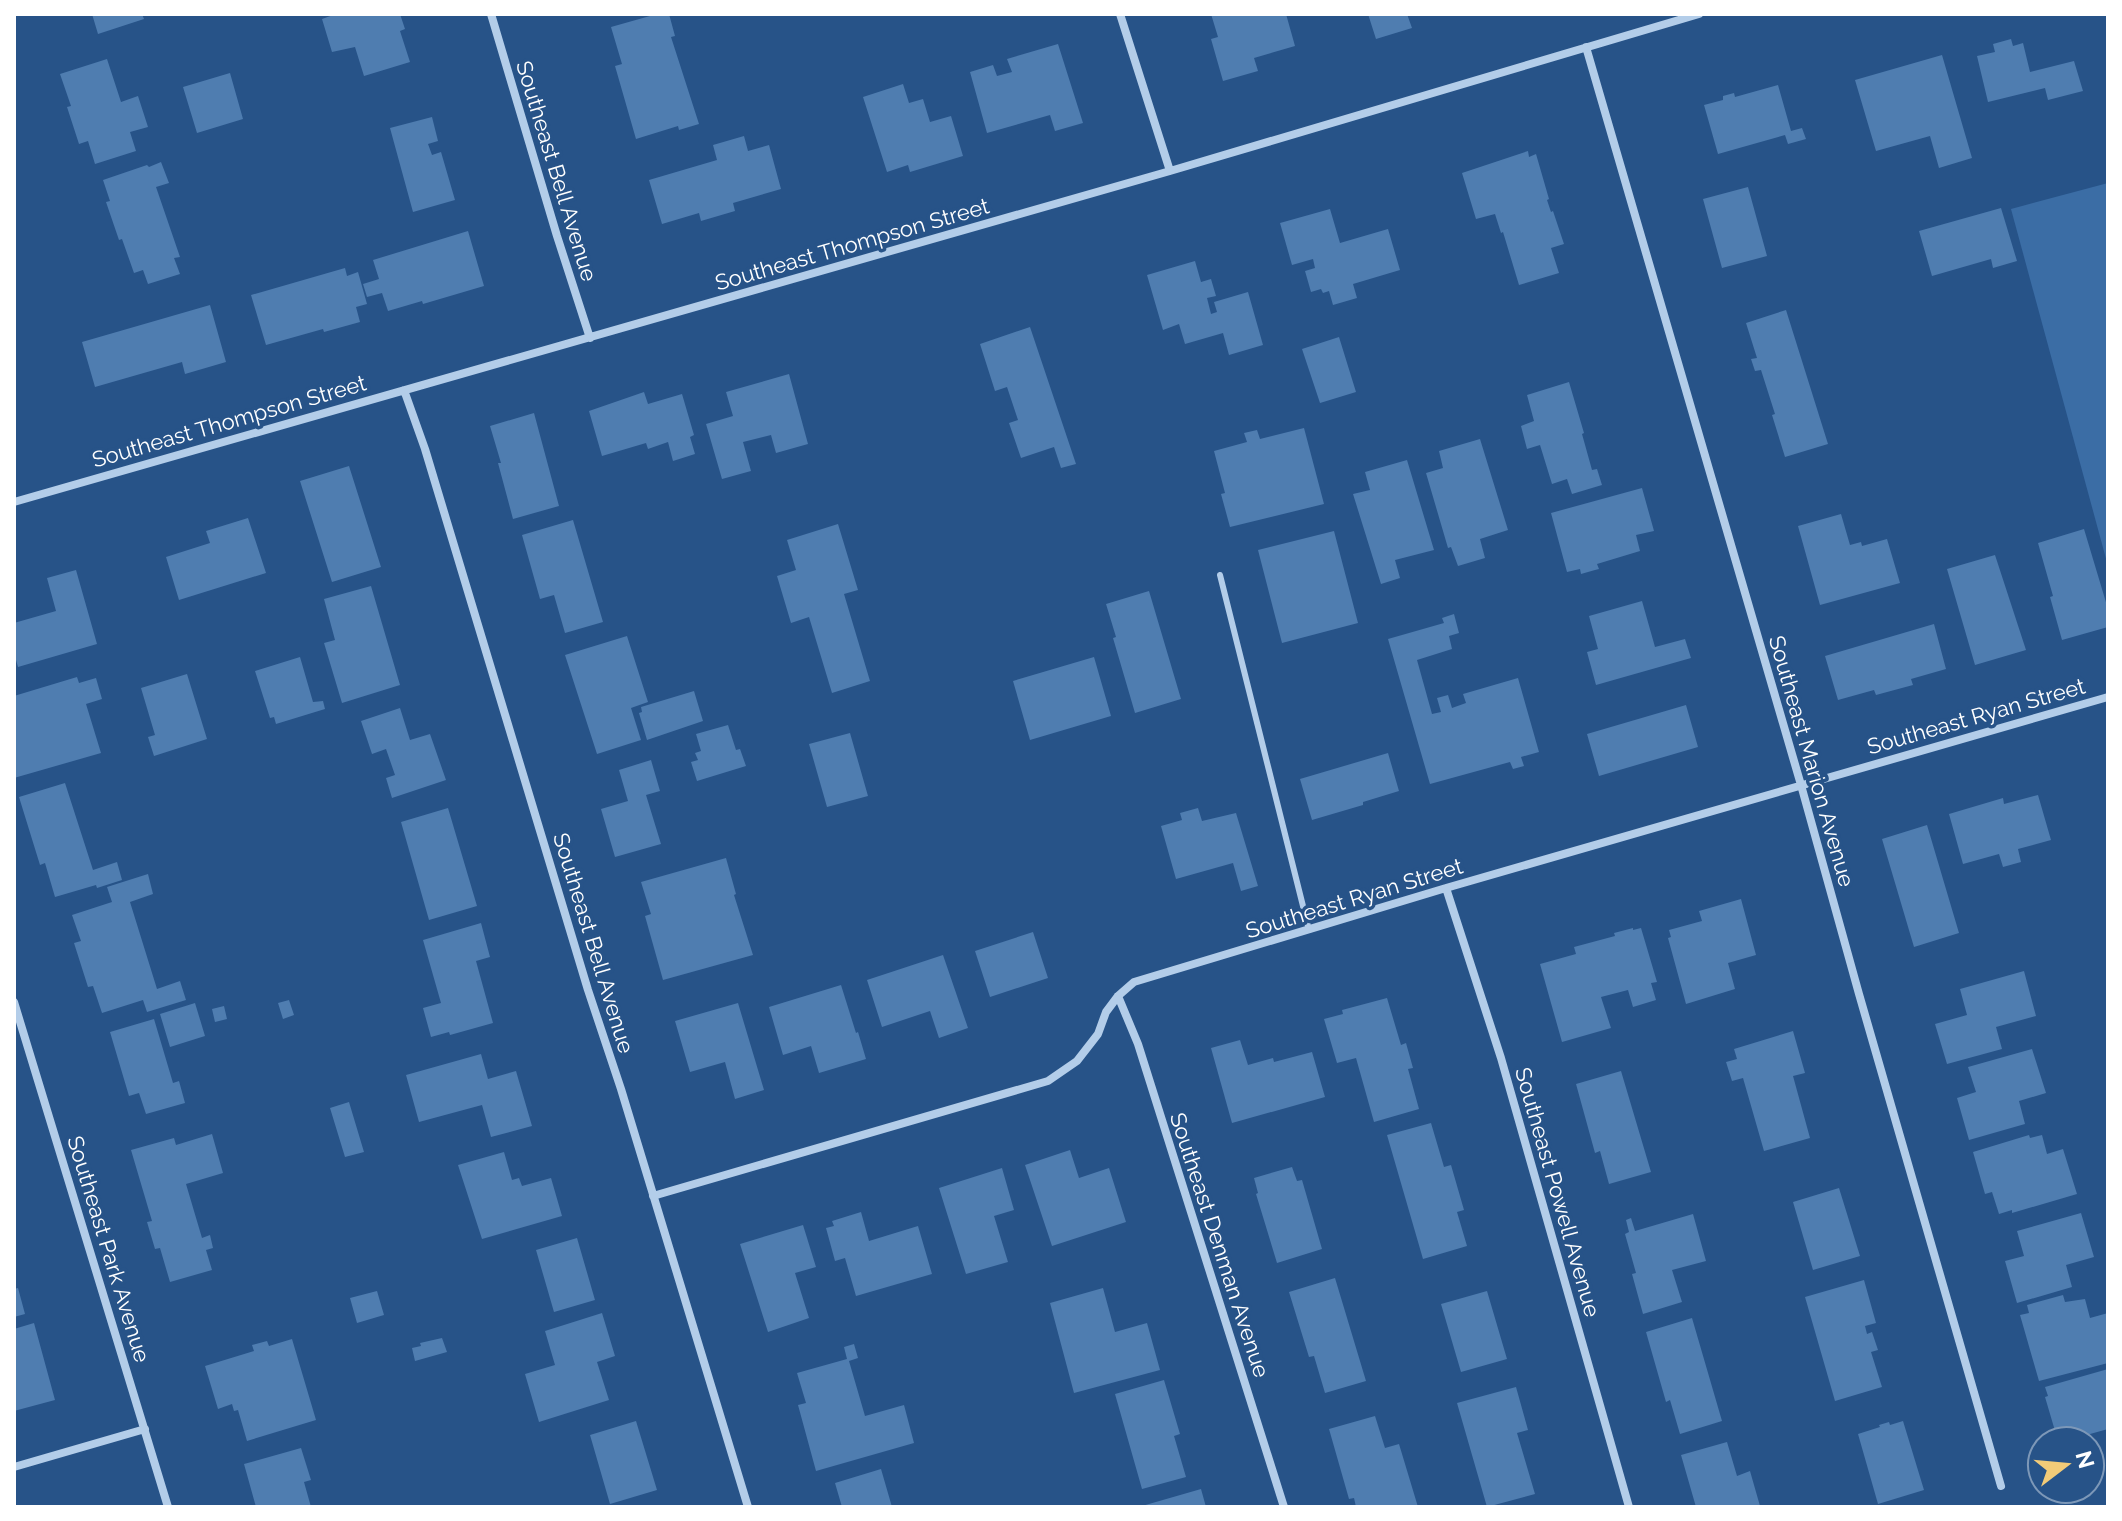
<svg xmlns="http://www.w3.org/2000/svg" width="2122" height="1521" font-family="Raleway,sans-serif">
  <style>
    .green { fill: #3b6da5 }
    .building { fill: #4f7db0 }
    .lines { fill: none; stroke-linecap: round; stroke-linejoin: round }
    .lane { stroke: #b3cde9; stroke-width: 6 }
    .street { stroke: #b3cde9; stroke-width: 8 }
    .labels { text-anchor: middle; stroke-width: 7; stroke-linejoin: round; paint-order: stroke }
    .street-label { font-size: 22px; fill: #fff; stroke: #275388 }
  </style>
  <rect width="100%" height="100%" fill="#275388"/>
  <!-- green -->
  <path class="green" d="M2108,183v383l-97,-357z"/>
  <!-- building -->
  <path class="building" d="M92,14h50l2,5 -46,15z
    M336,14h64l5,15 -5,2 10,31 -46,14 -9,-29 -23,5 -10,-33z
    M657,14h12l6,22 -4,1 28,87 -20,6 -1,-4 -42,13 -21,-73 7,-2 -11,-37z
    M1211,14h75l9,32 -41,12 4,13 -35,10 -12,-42 7,-2z
    M1368,14h39l5,14 -36,11z
    M2011,39l2,7 10,-3 7,29 44,-11 9,30 -35,9 -3,-12 -57,14 -11,-46 18,-4 -2,-8z
    M1058,44l25,79 -28,8 -5,-16 -63,18 -17,-61 23,-7 4,11 15,-4 -5,-13z
    M1942,55l30,103 -33,10 -9,-32 -54,15 -21,-71z
    M107,59l14,43 17,-6 10,31 -18,5 6,19 -41,13 -7,-23 -9,3 -12,-37 4,-1 -11,-32z
    M230,73l13,46 -46,14 -14,-46z
    M903,84l6,19 14,-4 7,23 21,-6 12,40 -53,16 -2,-7 -21,7 -24,-75z
    M1778,85l13,46 11,-3 4,11 -18,5 -3,-9 -67,19 -14,-49 19,-5v-4l11,-3 1,4z
    M432,117l6,24 -10,3 4,11 9,-3 14,48 -42,12 -23,-84z
    M744,136l4,15 21,-6 12,44 -48,14 2,8 -34,10 -2,-8 -37,11 -13,-44 68,-20 -4,-15z
    M1528,151l1,6 7,-3 13,45 -2,1 4,12 2,-1 11,33 -13,4 8,25 -40,12 -16,-53 -2,1 -6,-19 -19,5 -14,-46z
    M161,162l8,21 -13,4 24,70 -6,1 6,16 -32,10 -5,-14 -9,3 -12,-34 -3,1 -13,-38 4,-1 -7,-21 44,-15 2,2z
    M1748,187l19,69 -45,12 -19,-69z
    M2001,208l16,53 -24,7 -2,-9 -59,17 -13,-45z
    M1330,209l10,34 48,-14 12,41 -47,14 4,14 -24,7 -4,-14 -6,2 -2,-4 -10,3 -6,-21 10,-3 -2,-9 -21,6 -12,-42z
    M468,231l16,55 -61,18 -1,-3 -34,10 -6,-18 -15,4 -4,-13 16,-5 -6,-19z
    M1195,261l6,21 10,-3 5,17 -9,2 4,16 6,-2 -3,-10 34,-10 15,53 -34,10 -6,-22 -38,11 -6,-20 -16,6 -16,-55z
    M345,268l2,8 11,-4 9,32 -11,3 4,15 -36,10 -1,-3 -57,16 -15,-50z
    M210,305l16,57 -41,12 -3,-12 -87,25 -13,-45z
    M1786,310l42,134 -43,13 -13,-42 3,-1 -14,-44 -6,1 -4,-12 6,-1 -11,-35z
    M1030,327l46,137 -15,4 -7,-21 -33,11 -12,-35 9,-3 -11,-33 -12,4 -15,-47z
    M1339,337l17,55 -36,11 -18,-54z
    M789,374l19,70 -32,9 -5,-18 -28,7 8,29 -29,8 -16,-55 27,-8 -7,-24z
    M1569,382l15,51 -2,1 10,36 5,-1 5,16 -30,9 -5,-15 -15,5 -12,-39 -13,4 -6,-23 13,-5 -7,-26z
    M644,392l4,12 34,-10 12,41 -4,2 5,17 -22,7 -5,-19 -20,7 -2,-6 -44,13 -13,-45z
    M534,413l25,93 -46,13 -15,-56h3l-11,-37z
    M1304,428l20,76 -94,23 -9,-33 4,-1 -11,-42 33,-9 -3,-9 13,-3 3,9z
    M1480,439l28,91 -28,9 5,19 -27,8 -7,-19 -3,1 -22,-75 17,-5 -4,-17z
    M1407,460l27,90 -39,10 5,18 -19,6 -28,-90 17,-4 -5,-18z
    M349,466l32,101 -49,15 -32,-101z
    M1642,488l12,43 -18,4 4,16 -43,13 2,5 -4,1 -14,4 -1,-5 -13,3 -16,-59z
    M1841,514l9,31 11,-3 1,4 25,-7 13,44 -80,22 -22,-79z
    M248,518l18,55 -87,27 -13,-43 44,-14 -4,-12z
    M573,520l30,102 -38,11 -11,-38 -14,4 -18,-64z
    M838,524l20,66 -14,4 26,87 -38,12 -23,-76 -18,6 -14,-47 19,-6 -9,-30z
    M2084,529l24,80v18l-46,13 -12,-43 3,-1 -15,-53z
    M1334,531l24,92 -76,20 -24,-93z
    M1995,555l31,95 -51,15 -28,-96z
    M76,570l21,74 -79,23 -4,-14v-30l42,-12 -9,-33z
    M371,586l29,99 -58,18 -18,-60 11,-3 -11,-41z
    M1149,591l32,108 -46,14 -22,-75 3,-1 -10,-33z
    M1642,601l13,46 30,-8 6,19 -95,27 -9,-33 11,-3 -9,-33z
    M1454,614l5,19 -10,3 3,13 -35,11 15,54 9,-2 -4,-14 11,-3 4,13 14,-5 -3,-9 55,-16 21,74 -18,5 3,9 -11,3 -3,-7 -80,22 -42,-145 56,-16 -2,-5z
    M1934,624l12,45 -35,10 2,6 -37,10 -2,-5 -36,10 -13,-44z
    M627,636l21,66 -17,6 10,32 -44,14 -32,-99z
    M300,657l13,45 10,-1 2,8 -49,15 -2,-7 -4,1 -15,-47z
    M1094,657l17,59 -81,24 -17,-59z
    M187,674l20,65 -53,17 -6,-19 7,-2 -14,-47z
    M77,677l2,6 17,-5 6,21 -16,5 15,49 -87,25v-82z
    M694,691l9,30 -56,19 -8,-27 3,-1 -1,-5z
    M1686,705l12,42 -99,29 -12,-42z
    M400,708l10,32 20,-6 16,46 -54,18 -6,-20 9,-3 -9,-26 -14,5 -11,-33z
    M728,725l8,25 4,-1 6,17 -49,15 -6,-19 7,-2 -3,-7 6,-2 -5,-17z
    M850,733l18,63 -41,11 -18,-63z
    M1388,753l11,38 -36,11v3l-51,15 -12,-41z
    M651,760l9,31 -14,4 15,49 -46,13 -14,-48 27,-8 -9,-31z
    M65,783l28,87 24,-8 5,18 -25,8 -1,-3 -41,12 -10,-34 -5,2 -21,-68z
    M2038,795l13,45 -33,9 3,13 -18,5 -4,-13 -36,10 -14,-50 54,-16 1,6z
    M448,808l29,98 -48,14 -28,-98z
    M1198,808l4,13 34,-8 22,73 -17,5 -8,-28 -57,16 -15,-53 21,-6 -2,-7z
    M1927,825l32,108 -45,14 -32,-108z
    M726,858l10,36 -2,1 19,60 -90,25 -18,-64 6,-2 -10,-32z
    M148,874l5,20 -23,8 27,87 23,-8 6,19 -39,12 -4,-12 -41,13 -9,-27 -5,1 -14,-44 7,-2 -9,-26 40,-13 -5,-15z
    M1741,899l15,56 -28,8 7,26 -49,15 -18,-66 3,-1 -2,-7 33,-9 -3,-10z
    M481,923l9,34 -14,4 17,62 -43,12 -1,-3 -18,5 -8,-29 18,-5 -18,-63z
    M1633,928v2l8,-2 16,54 -6,1 5,17 -23,7 -5,-17 -27,7 10,31 -49,14 -22,-78 36,-10 -2,-7 41,-11 -1,-3z
    M1033,932l15,46 -58,19 -15,-46z
    M943,955l25,73 -29,10 -9,-27 -48,16 -15,-47z
    M2024,971l12,45 -40,11 6,22 -55,15 -12,-40 32,-9 -7,-26z
    M841,985l15,48 2,-1 8,27 -47,14 -8,-27 -28,9 -14,-48z
    M1387,998l14,47 5,-2 7,25 -5,1 11,40 -45,13 -18,-64 -19,5 -13,-44 19,-5 -1,-4z
    M289,1000l5,15 -11,4 -5,-16z
    M195,1003l10,33 -35,11 -10,-33z
    M738,1003l26,87 -29,9 -10,-37 -35,10 -15,-51z
    M224,1006l3,13 -12,3 -3,-13z
    M154,1019l19,64 6,-2 6,22 -39,11 -7,-21 -10,3 -19,-64z
    M1793,1031l12,42 -12,3 17,62 -46,13 -21,-73 -11,3 -6,-19 11,-3 -3,-10z
    M1240,1040l8,25 25,-7 1,4 38,-10 13,45 -93,26 -21,-75z
    M2032,1049l14,44 -27,8 6,23 -56,16 -12,-42 19,-6 -8,-25z
    M481,1054l7,25 28,-8 16,55 -41,11 -9,-32 -63,17 -13,-47z
    M1621,1071l30,101 -42,12 -9,-33 -5,2 -19,-69z
    M349,1102l15,50 -19,5 -15,-49z
    M1431,1123l13,44 7,-2 13,45 -7,2 10,34 -44,13 -36,-124z
    M212,1134l11,39 -37,11 16,54 8,-3 3,13 -7,2 6,20 -42,12 -10,-34 -5,1 -8,-27 5,-1 -21,-71 43,-12 2,7z
    M2029,1135l1,3 12,-3 5,19 16,-5 14,45 -65,19v-3l-13,4 -7,-22 -7,2 -12,-42z
    M1070,1150l9,28 30,-10 17,54 -74,24 -27,-81z
    M504,1152l8,28 7,-2 3,8 29,-8 11,38 -80,23 -24,-74z
    M1292,1167l5,14 5,-1 20,69 -45,14 -21,-69 2,-1 -4,-15z
    M1002,1168l12,42 -20,6 14,46 -42,12 -27,-86z
    M1839,1188l21,68 -47,14 -20,-68z
    M861,1212l8,29 49,-15 14,48 -76,22 -11,-38 -10,3 -9,-33 8,-2 -2,-5z
    M2081,1213l13,44 -28,8 6,22 -55,16 -12,-42 19,-5 -7,-25z
    M1693,1214l13,47 -34,9 10,32 -39,12 -11,-40 4,-1 -11,-39 4,-2 -3,-12 5,-2 4,13z
    M803,1225l13,42 -21,6 14,45 -41,14 -28,-88z
    M577,1238l18,62 -41,12 -18,-62z
    M1335,1278l31,103 -41,12 -11,-37 -5,1 -20,-65z
    M1864,1280l12,43 -11,3 2,8 5,-2 6,18 -7,2 11,35 -47,14 -30,-104z
    M18,1288l7,26 -11,3v-28z
    M1103,1288l12,44 32,-9 13,47 -86,23 -24,-90z
    M377,1291l7,24 -27,8 -7,-25z
    M1487,1291l20,68 -46,13 -20,-68z
    M2063,1295l2,7 20,-3 5,19 18,-5v50l-69,18 -19,-66 9,-2 -2,-8z
    M602,1313l13,43 -18,6 12,38 -70,22 -14,-48 30,-9 -10,-34z
    M1692,1318l30,103 -42,13 -10,-34 -4,2 -20,-70z
    M34,1323l21,77 -41,11v-82z
    M442,1338l5,14 -32,9 -3,-13 9,-2 -1,-3z
    M292,1339l24,81 -69,21 -9,-31 -4,1 -2,-7 -14,5 -13,-43 49,-15 -2,-6 15,-4 2,5z
    M854,1344l4,14 -9,3 16,55 39,-11 10,38 -98,28 -18,-66 8,-2 -9,-30 50,-14 -3,-12z
    M2108,1369v60l-43,12h-7l-13,-44 3,-1 -3,-9z
    M1164,1380l16,54 -6,2 12,41 -44,12 -27,-95z
    M1516,1387l12,43 -11,3 18,61 -48,13 -30,-104z
    M1375,1416l10,32 14,-4 19,63h-62l-2,-9 -5,1 -20,-70z
    M636,1421l21,69 -47,14 -20,-69z
    M1903,1421l21,69 -46,14 -20,-70 22,-7 -1,-2 10,-3 1,3z
    M1727,1442l10,34 13,-5 10,35 -64,1 -15,-52z
    M301,1448l10,32 -7,2 7,25h-55l-12,-43z
    M881,1469l11,38h-50l-7,-24z
    M1201,1489l5,18h-64v-1z"/>
  <g class="lines">
    <!-- lane -->
    <path class="lane" d="M1220,575l89,355"/>
    <!-- street -->
    <path class="street" d="M491,14l66,222 33,102
      M1120,14l50,157
      M1586,47l215,738 58,209 142,492
      M404,390l21,59 163,541 33,99 127,418
      M14,502l1156,-331 529,-157
      M1446,888l55,170 128,449
      M1118,996l20,48 146,463
      M14,1002l154,505
      M653,1196l395,-115 29,-20 21,-27 8,-22 12,-16 16,-14 312,-94 662,-191
      M14,1467l131,-38"/>
  </g>
  <g class="labels">
    <!-- street labels -->
    <g class="street-label">
      <text transform="translate(557 171) rotate(73)" y="8">Southeast Bell Avenue</text>
      <text transform="translate(852 244) rotate(-16)" y="8">Southeast Thompson Street</text>
      <text transform="translate(229 421) rotate(-16)" y="8">Southeast Thompson Street</text>
      <text transform="translate(1976 716) rotate(-16)" y="8">Southeast Ryan Street</text>
      <text transform="translate(1812 761) rotate(74)" y="8">Southeast Marion Avenue</text>
      <text transform="translate(1354 898) rotate(-17)" y="8">Southeast Ryan Street</text>
      <text transform="translate(594 943) rotate(73)" y="8">Southeast Bell Avenue</text>
      <text transform="translate(1558 1192) rotate(74)" y="8">Southeast Powell Avenue</text>
      <text transform="translate(1220 1245) rotate(72)" y="8">Southeast Denman Avenue</text>
      <text transform="translate(109 1249) rotate(73)" y="8">Southeast Park Avenue</text>
    </g>
  </g>
  <!-- border -->
  <rect width="2122" height="1521" fill="none" stroke="#ffffff" stroke-width="32"/>
  <!-- north arrow -->
  <g transform="translate(2066 1465) rotate(74)"><circle r="38" fill="#275388" stroke="#7d98b8" stroke-width="2"/>
  <path d="M0-6L14 30L0 20L-14 30Z" fill="#f2cb78"/>
  <text y="-12" font-size="22" font-weight="bold" text-anchor="middle" fill="#ffffff">N</text>
  </g>
</svg>
